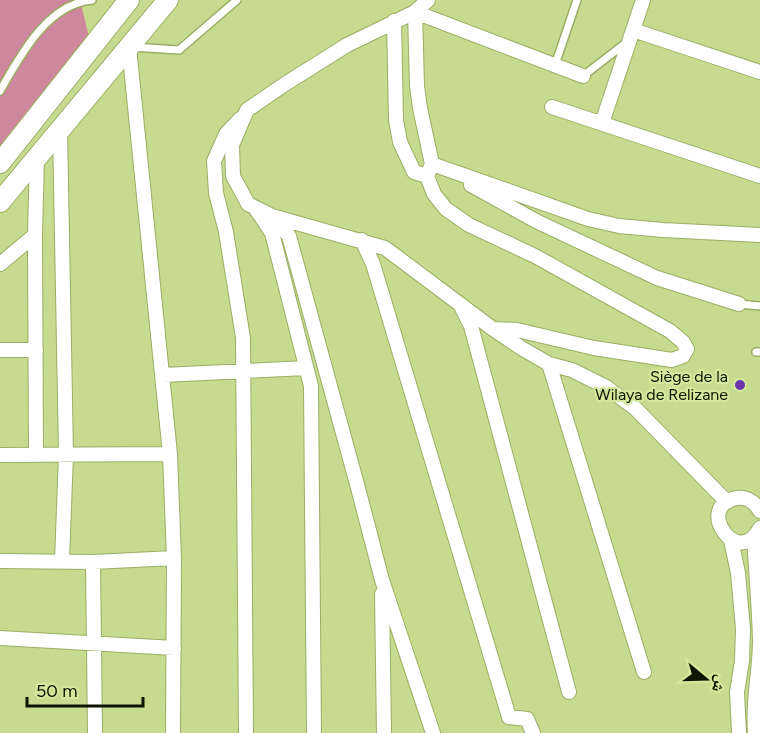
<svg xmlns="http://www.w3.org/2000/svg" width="760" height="733" font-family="Figtree,'Noto Naskh Arabic',sans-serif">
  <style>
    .green { fill: #ce879c }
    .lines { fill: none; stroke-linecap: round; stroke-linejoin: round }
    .lane-casing { stroke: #9bae64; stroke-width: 10 }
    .street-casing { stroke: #9bae64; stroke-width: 16 }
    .secondary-casing { stroke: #9bae64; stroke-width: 22 }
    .lane { stroke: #fff; stroke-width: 7 }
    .street { stroke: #fff; stroke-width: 14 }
    .secondary { stroke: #fff; stroke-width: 20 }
    .poi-dot { fill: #6c35ac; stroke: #d3e89b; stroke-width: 2 }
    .labels { text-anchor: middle; stroke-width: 4.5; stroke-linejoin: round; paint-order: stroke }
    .poi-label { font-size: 16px; fill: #0e1400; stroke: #d3e89b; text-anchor: end }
  </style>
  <rect width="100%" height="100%" fill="#c6db8f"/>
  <!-- green -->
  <path class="green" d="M0,0h80l10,41 -90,111z"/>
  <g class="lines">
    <!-- lane casing -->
    <g class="lane-casing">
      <path id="lane" d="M132,47l47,3 58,-50
        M555,65l22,-65
        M583,76l44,-34
        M0,91c20,-35 47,-87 92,-91
        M739,304l21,2
        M756,352h4"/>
    </g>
    <!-- street casing -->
    <g class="street-casing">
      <path id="street" d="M428,0l-13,12 -68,33 -62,39 -38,26 -15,35 1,31 15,28 24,12 113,32 108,81 30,20 26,15 23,6 34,17 29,21 92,94
        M394,21l2,99 4,22 14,30 13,4 5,-12 -12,-56 -3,-22 -2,-74 168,64
        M633,30l127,42
        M129,47l41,407 4,104 -1,175
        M552,107l208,69
        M240,119l-14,15 -12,27 2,32 10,39 17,106 3,395
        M602,123l41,-123
        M60,129l6,325 -4,107
        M432,164l156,55 31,7 44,4 97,5
        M427,176l7,18 12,15 23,16 66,31 135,75 13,11 4,7 -4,7 -11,4 -78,-12 -77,-18 -24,-1
        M471,185l65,36 121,57 82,26
        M256,209l16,24 39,153 3,347
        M272,216l17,20 69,252 24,92 51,153
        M362,240l11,24 136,453 18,2 6,14
        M0,264l35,-29
        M462,308l9,18 98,366
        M0,350h36
        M549,364l95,308
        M163,375l143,-7
        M36,454l-1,-219 2,-79
        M0,455l170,-1
        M760,511c-5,-9 -13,-14 -23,-13 -44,7 1,73 23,30
        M754,536c2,35 5,69 6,104 0,32 -8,61 -5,93
        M731,540l7,33 5,56 -1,32 -5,31 2,41
        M0,561l93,1 81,-4
        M93,562l2,171
        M382,594l2,139
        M0,638l174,10"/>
    </g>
    <!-- secondary casing -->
    <g class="secondary-casing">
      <path id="secondary" d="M0,163l129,-163
        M0,202l168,-202"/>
    </g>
    <!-- lane -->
    <use href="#lane" class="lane"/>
    <!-- street -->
    <use href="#street" class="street"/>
    <!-- secondary -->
    <use href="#secondary" class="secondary"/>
  </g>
  <!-- markers -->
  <circle class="poi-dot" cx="740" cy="385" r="6"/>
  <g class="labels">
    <!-- poi labels -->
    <g class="poi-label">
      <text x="728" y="382">Siège de la<tspan x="728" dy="18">Wilaya de Relizane</tspan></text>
    </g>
  </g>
  <!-- north arrow -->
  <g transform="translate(706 679) rotate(109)" stroke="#d3e89b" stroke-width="4.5" paint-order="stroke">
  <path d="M0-4.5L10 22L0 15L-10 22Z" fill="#0e1400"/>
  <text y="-9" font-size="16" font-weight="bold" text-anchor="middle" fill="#0e1400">ش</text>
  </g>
  <!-- scale -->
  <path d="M27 697v9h116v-9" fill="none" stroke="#0e1400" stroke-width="3"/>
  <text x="36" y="697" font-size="18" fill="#0e1400" stroke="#d3e89b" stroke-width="4.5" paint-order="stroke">50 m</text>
</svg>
